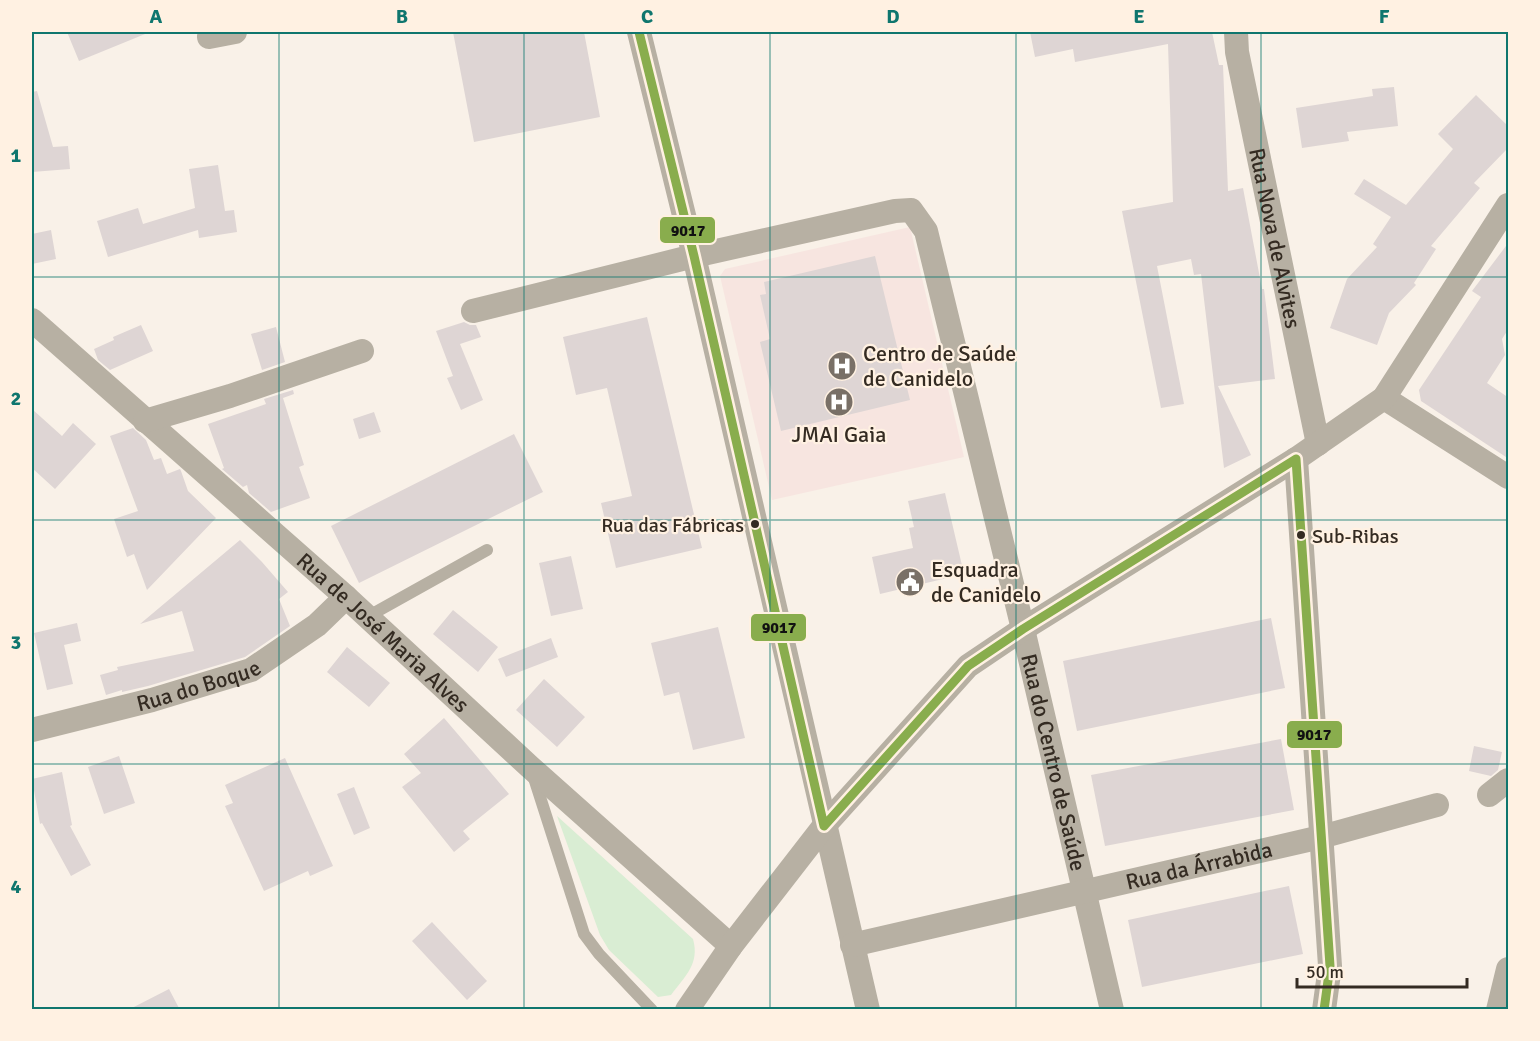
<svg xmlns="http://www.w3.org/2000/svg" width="1540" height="1041" font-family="Signika,sans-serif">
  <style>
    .medical { fill: #f7e5e0 }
    .green { fill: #d9edd3 }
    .building { fill: #ded5d4 }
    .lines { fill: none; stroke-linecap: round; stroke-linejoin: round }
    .service { stroke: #b7b0a3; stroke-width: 12 }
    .minor { stroke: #b7b0a3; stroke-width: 24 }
    .bus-1-casing { stroke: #fff1e2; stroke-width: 14 }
    .bus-1 { stroke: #89ad4d; stroke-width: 9 }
    .grid { fill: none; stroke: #0f766e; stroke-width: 1.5; stroke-opacity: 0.55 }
    .bus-dot { fill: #342b22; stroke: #fff1e2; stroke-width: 2 }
    .labels { text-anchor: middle; stroke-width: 4.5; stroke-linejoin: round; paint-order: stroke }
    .bus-label { font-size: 20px; fill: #342b22; stroke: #fff1e2; text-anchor: end }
    .street-label { font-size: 22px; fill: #342b22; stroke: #fff1e2 }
    .poi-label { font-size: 22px; fill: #342b22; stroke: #fff1e2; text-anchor: start }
    .line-badge { stroke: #fff1e2; stroke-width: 2 }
    .pale-badge-label { font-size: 16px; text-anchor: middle; font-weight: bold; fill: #111 }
    .neatline { fill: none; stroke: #0f766e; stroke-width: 2 }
    .grid-label { font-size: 20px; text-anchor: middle; font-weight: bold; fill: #0f766e }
  </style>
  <rect width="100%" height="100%" fill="#f9f1e8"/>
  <!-- medical -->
  <path class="medical" d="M910,227l54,230 -192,43 -52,-224 5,-7z"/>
  <!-- green -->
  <path class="green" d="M557,816l136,123c7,25 -8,37 -22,56l-13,2 -49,-47 -9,-15z"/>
  <!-- building -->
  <path class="building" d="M67,32h83l-71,29z
    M453,32h131l16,85 -126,25z
    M1030,32h182l7,33h4l5,126 15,-3 19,101h2l11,90 -57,7 33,69 -27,13 -23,-194 -7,1 -3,-16 -34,7 27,138 -23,4 -39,-197 51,-9 -5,-158 -93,18 -2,-13 -38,8z
    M1394,87l4,39 -51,6 2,9 -47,7 -6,-40 77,-12 -1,-7z
    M37,91l16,56 15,-1 2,23 -38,3v-80z
    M1476,95l33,32v20l-35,36 6,5 -49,58 5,3 -22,34 2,2 -27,28 -12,32 -47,-17 17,-49 30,-32 -4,-3 18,-27 -37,-23 10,-15 42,26 47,-56 -15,-15z
    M218,165l7,46 9,-1 3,22 -38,6 -1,-8 -90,27 -11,-36 41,-13 5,16 52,-16 -6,-39z
    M51,230l5,29 -24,5v-30z
    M1509,242v86l-7,11 3,16 -18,28 22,15v61l-88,-58 -2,-11 62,-93 -9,-6z
    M875,256l35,144 -129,31 -21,-89 10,-3 -10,-44 6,-1 -2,-12z
    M647,317l55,231 -86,20 -15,-65 31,-7 -25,-108 -31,7 -13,-58z
    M464,322l6,3h6l5,12 -21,7 23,56 -22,10 -14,-32 6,-2 -17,-45z
    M141,325l12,26 -43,19 -12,-10 -4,-11 20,-9 -1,-3z
    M276,327l9,35 -23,8 -11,-36z
    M293,390l1,4 -11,4 21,67 -5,2 11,31 -39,14 -22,-19 -2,-8 -4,2 -21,-18 2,-1 -16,-44 58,-20 -2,-5z
    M32,409l30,27 11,-13 23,21 -41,45 -23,-21z
    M374,412l7,20 -22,7 -6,-20z
    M133,428l13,12 8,20 7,-2 6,16 13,-5 1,2 7,20 28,27 -69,72 -13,-36 -7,3 -13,-38 24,-8 -28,-75z
    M514,434l29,58 -184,91 -28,-57z
    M945,493l19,81 -84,20 -8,-37 41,-9 -4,-20 5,-1 -6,-26z
    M240,540l22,22 26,30 -9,7 11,27 -45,31 -97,29 -26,6v-2l-16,5 -6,-20 18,-5 -1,-3 77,-16 -12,-40 -42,13z
    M571,556l12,53 -32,7 -12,-53z
    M453,610l45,37 -20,25 -45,-38z
    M1271,618l14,70 -208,43 -14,-70z
    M77,623l4,18 -17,4 9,39 -26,6 -13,-57z
    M718,627l27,111 -52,12 -14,-58 -15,4 -13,-53z
    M551,638l7,19 -52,20 -8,-18z
    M347,647l43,36 -21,24 -42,-35z
    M544,679l41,38 -28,30 -41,-37z
    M444,718l65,76 -46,37 7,8 -16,13 -52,-65 19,-14 -17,-19z
    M1281,739l13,71 -189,36 -14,-71z
    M1474,746l28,6 -4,18 -7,6 -22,-5z
    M119,756l16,47 -31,11 -16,-47z
    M285,758l48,108 -23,10 -2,-5 -44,20 -39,-85 8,-3 -8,-18z
    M62,772l10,53 -2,1 21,39 -20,11 -29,-53 -2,1 -8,-45z
    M354,787l16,41 -16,7 -17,-41z
    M1289,886l14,68 -161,33 -14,-67z
    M432,922l55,59 -20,19 -55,-59z
    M169,989l11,21h-52z"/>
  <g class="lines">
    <!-- service -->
    <path class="service" d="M367,617l120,-67
      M533,775l51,159 15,20 53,56"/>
    <!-- minor -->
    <g class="minor">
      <path d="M639,32l55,224 174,754"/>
      <path id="s1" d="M1236,32l1,20 81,392"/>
      <path d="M209,37l26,-5"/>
      <path id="s2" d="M473,311l221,-55 201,-45 16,-1 15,21 97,398 89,381"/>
      <path id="s3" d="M32,320l314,277 184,170 201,179"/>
      <path d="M1384,398l124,79"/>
      <path d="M145,421l85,-25 132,-45"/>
      <path d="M1296,459l34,507 -6,44"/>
      <path id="s4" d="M32,730l120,-30 99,-30 66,-45 29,-28"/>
      <path d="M1489,795l19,-15"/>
      <path id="s5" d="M852,945l469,-108 116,-32"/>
      <path d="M687,1010l44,-64 93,-120 144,-160 55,-37 273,-170 88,-61 124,-193"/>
      <path d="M1498,1010l10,-41"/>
    </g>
    <!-- bus-1 casing -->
    <g class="bus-1-casing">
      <path id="bus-1" d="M639,32l55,224 130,570
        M1296,459l34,507 -6,44
        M824,826l144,-160 55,-37 273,-170"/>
    </g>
    <!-- bus-1 -->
    <use href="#bus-1" class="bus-1"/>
  </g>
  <!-- grid -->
  <path class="grid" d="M279,32v978M524,32v978M770,32v978M1016,32v978M1261,32v978M32,277h1476M32,520h1476M32,764h1476"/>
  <!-- icons -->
  <defs>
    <g id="hospital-disc" transform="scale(1.5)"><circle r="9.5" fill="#797067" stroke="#fff1e2"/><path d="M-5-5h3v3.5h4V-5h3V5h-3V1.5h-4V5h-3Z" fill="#fff"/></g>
    <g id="civic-disc" transform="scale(1.5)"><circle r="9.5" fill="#797067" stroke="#fff1e2"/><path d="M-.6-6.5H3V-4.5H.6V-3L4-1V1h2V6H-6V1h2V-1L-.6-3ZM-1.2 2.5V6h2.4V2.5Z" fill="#fff"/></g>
  </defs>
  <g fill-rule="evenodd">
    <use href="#hospital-disc" x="842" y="366"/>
    <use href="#hospital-disc" x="839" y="402"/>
    <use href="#civic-disc" x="910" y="582"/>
  </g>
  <!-- markers -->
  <g class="bus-dot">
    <circle cx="755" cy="524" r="5"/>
    <circle cx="1301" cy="535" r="5"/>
  </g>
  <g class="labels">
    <!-- bus labels -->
    <g class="bus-label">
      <text x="744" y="532">Rua das Fábricas</text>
      <text x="1312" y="543" text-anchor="start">Sub-Ribas</text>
    </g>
    <!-- street labels -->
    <g class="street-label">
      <text dy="8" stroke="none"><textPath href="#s1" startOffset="210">Rua Nova de Alvites</textPath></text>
      <text dy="8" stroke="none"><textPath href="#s3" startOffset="470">Rua de José Maria Alves</textPath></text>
      <text dy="8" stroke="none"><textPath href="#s4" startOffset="172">Rua do Boque</textPath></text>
      <text dy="8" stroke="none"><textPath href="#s2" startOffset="1022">Rua do Centro de Saúde</textPath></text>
      <text dy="8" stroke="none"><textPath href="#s5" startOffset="356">Rua da Árrabida</textPath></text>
    </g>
    <!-- poi labels -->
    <g class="poi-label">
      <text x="863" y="361">Centro de Saúde<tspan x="863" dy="25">de Canidelo</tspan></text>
      <text x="839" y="442" text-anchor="middle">JMAI Gaia</text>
      <text x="931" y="577">Esquadra<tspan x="931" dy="25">de Canidelo</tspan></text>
    </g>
  </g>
  <g class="line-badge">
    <rect x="659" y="216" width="57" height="28" rx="6" fill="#89ad4d"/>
    <rect x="750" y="613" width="57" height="29" rx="6" fill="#89ad4d"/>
    <rect x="1286" y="720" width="57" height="29" rx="6" fill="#89ad4d"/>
  </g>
  <g class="pale-badge-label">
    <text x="688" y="236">9017</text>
    <text x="779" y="633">9017</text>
    <text x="1314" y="740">9017</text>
  </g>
  <!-- border -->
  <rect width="1540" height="1041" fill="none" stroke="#fff1e2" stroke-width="66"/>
  <!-- scale -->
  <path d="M1297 978v9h170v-9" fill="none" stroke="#342b22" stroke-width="3"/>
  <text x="1306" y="978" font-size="18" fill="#342b22" stroke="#fff1e2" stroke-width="4.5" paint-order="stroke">50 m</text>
  <rect x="33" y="33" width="1474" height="975" class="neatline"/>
  <g class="grid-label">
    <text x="156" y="23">A</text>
    <text x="402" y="23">B</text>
    <text x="647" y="23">C</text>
    <text x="893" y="23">D</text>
    <text x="1139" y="23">E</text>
    <text x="1384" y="23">F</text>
    <text x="16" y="162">1</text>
    <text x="16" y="405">2</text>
    <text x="16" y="649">3</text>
    <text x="16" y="893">4</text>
  </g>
</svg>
